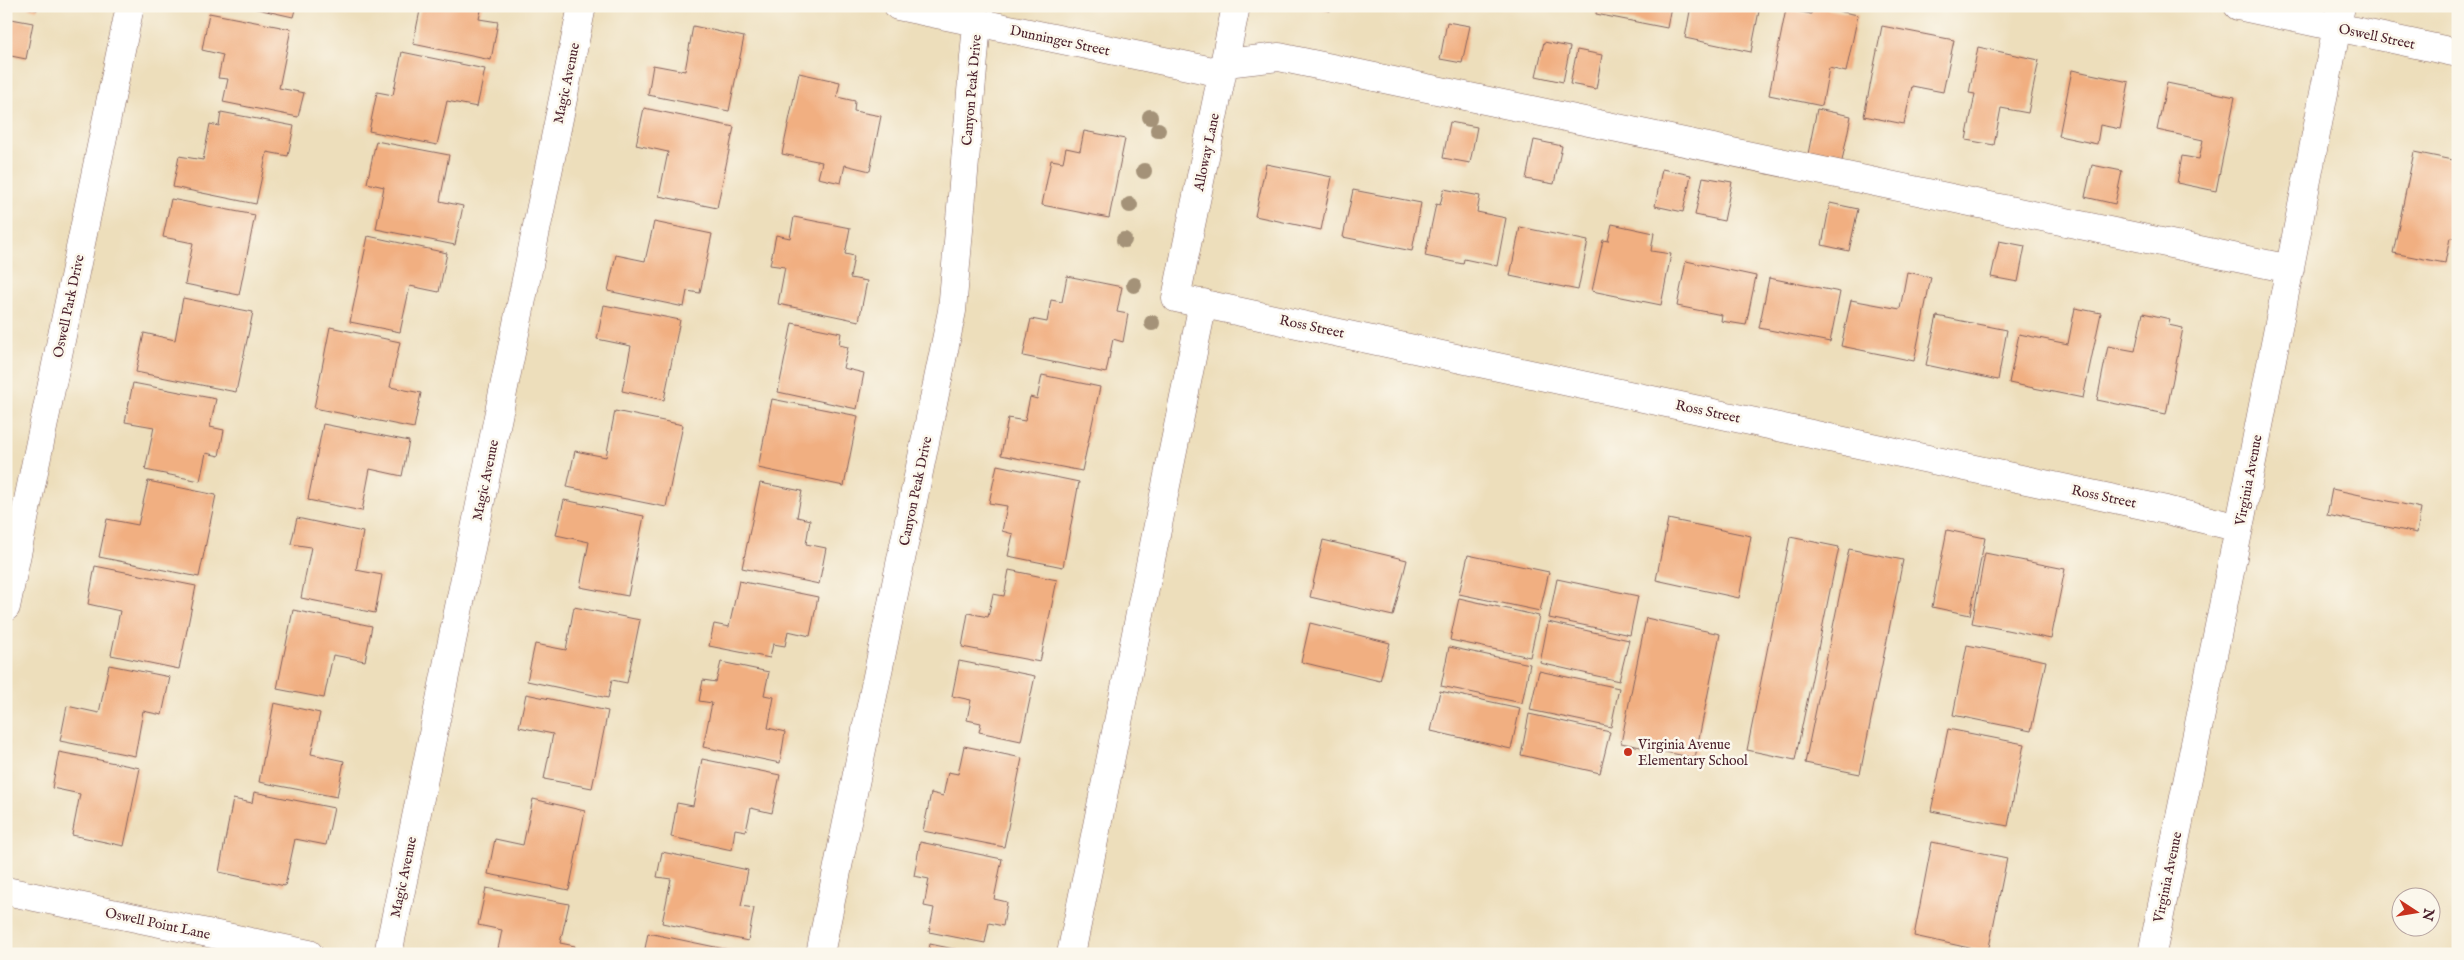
<svg xmlns="http://www.w3.org/2000/svg" width="2464" height="960" font-family="'IM FELL English',serif">
  <style>
    .building { fill: #f1af81 }
    .lines { fill: none; stroke-linecap: round; stroke-linejoin: round }
    .minor-casing { stroke: #83625d; stroke-width: 29 }
    .major-casing { stroke: #83625d; stroke-width: 29 }
    .minor { stroke: #fff; stroke-width: 28 }
    .major { stroke: #fff; stroke-width: 28 }
    .tree { fill: #a49278 }
    .poi-dot { fill: #c8321e; stroke: #fbf7ec; stroke-width: 2 }
    .labels { text-anchor: middle; stroke-width: 5; stroke-linejoin: round; paint-order: stroke }
    .street-label { font-size: 14px; fill: #4a1f2b; stroke: #fbf7ec }
    .poi-label { font-size: 14px; fill: #4a1f2b; stroke: #fbf7ec; text-anchor: start }
  </style>
  <rect width="100%" height="100%" fill="#fbf7ec"/>
  <filter id="ink" filterUnits="userSpaceOnUse"><feTurbulence type="fractalNoise" baseFrequency=".02" numOctaves="2"/><feDisplacementMap in="SourceGraphic" scale="10" xChannelSelector="R" yChannelSelector="G"/><feConvolveMatrix kernelMatrix="1 2 1 2 8 2 1 2 1" color-interpolation-filters="sRGB"/></filter>
  <filter id="wash" filterUnits="userSpaceOnUse"><feTurbulence type="fractalNoise" baseFrequency=".0096" numOctaves="4" result="noise"/><feDisplacementMap in="SourceGraphic" scale="20" xChannelSelector="R" yChannelSelector="G"/><feGaussianBlur stdDeviation="1.12" result="paint"/><feColorMatrix in="noise" values="0 0 0 0 0 0 0 0 0 0 0 0 0 0 0 0 0 1.4 0 .05"/><feComposite in="paint" operator="in"/></filter>
  <g filter="url(#wash)">
    <rect width="100%" height="100%" fill="#eddebb"/>
    <g id="blocks">
      <!-- building -->
      <path class="building" d="M23,6h15l-1,4z
        M244,6h52l-3,11z
        M421,6h61l-3,13 19,3 -7,38 -78,-16z
        M1312,6h19l-1,5z
        M1597,6h74l-4,22 -71,-14z
        M1691,6h69l-9,46 -66,-14z
        M1812,6l46,9 -12,57 -17,-4 -7,38 -53,-11 17,-86 25,5z
        M209,13l82,16 -12,59 25,5 -6,24 -75,-15 5,-23 -10,-1 5,-23 -21,-5z
        M6,18l27,5 -7,36 -20,-4z
        M1447,22l23,4 -8,37 -22,-4z
        M693,26l51,11 -15,74 -81,-16 5,-30 32,6z
        M1882,26l72,14 -11,52 -31,-6 -8,38 -40,-8z
        M1544,42l26,5 -7,35 -27,-6z
        M1978,47l61,13 -11,53 -27,-5 -7,37 -28,-5 9,-46 -6,-1z
        M1577,50l25,5 -6,34 -26,-5z
        M402,52l83,17 -8,38 -30,-6 -10,44 -68,-14 8,-39 16,3z
        M2072,70l57,12 -9,47 -20,-4 -3,19 -38,-8z
        M799,73l41,9 -3,15 18,4 -1,10 27,5 -11,55 -25,-6 -4,18 -23,-5 4,-16 -40,-8z
        M2167,83l68,14 -19,94 -39,-8 5,-27 17,3 4,-19 -46,-10z
        M644,108l90,19 -17,81 -58,-12 9,-44 -32,-7z
        M1817,109l34,7 -9,45 -34,-7z
        M221,112l73,14 -6,30 -21,-4 -11,52 -83,-17 6,-31 24,4 7,-36 9,2z
        M1450,122l27,5 -7,36 -27,-5z
        M1084,131l41,8 -16,79 -67,-13 9,-45 12,2 3,-14 14,3z
        M1534,140l28,6 -8,38 -28,-5z
        M376,141l73,14 -9,46 23,5 -8,39 -79,-16 8,-42 -17,-4z
        M2414,152l44,9v78l-8,-1 -5,25 -52,-10z
        M1266,164l66,13 -11,53 -66,-14z
        M2092,165l30,6 -7,33 -30,-7z
        M1662,169l29,6 -8,37 -28,-6z
        M1703,177l29,5 -8,39 -29,-6z
        M1444,189l36,7 -3,16 29,6 -9,48 -33,-7 -1,5 -38,-8 11,-52 4,1z
        M1353,190l68,13 -9,48 -69,-14z
        M171,199l84,16 -16,80 -54,-11 8,-41 -30,-6z
        M1830,203l28,6 -9,42 -27,-6z
        M794,217l56,11 -5,26 9,2 -4,22 17,3 -8,40 -81,-17 7,-37 -15,-2 6,-30 14,3z
        M654,222l58,12 -12,59 -13,-2 -3,16 -76,-16 8,-36 29,6z
        M1612,224l42,9 -3,18 20,3 -10,51 -69,-14 11,-51 5,1z
        M1520,227l68,14 -10,49 -68,-14z
        M368,236l79,17 -8,39 -29,-6 -10,46 -50,-10z
        M1999,241l26,5 -7,36 -27,-5z
        M1686,261l70,15 -10,49 -25,-4 1,-6 -45,-9z
        M1907,272l24,5 -17,84 -73,-15 10,-46 49,9z
        M1067,276l55,11 -5,25 11,2 -5,28 -10,-3 -7,34 -83,-17 8,-37 16,3 4,-22 11,2z
        M1769,278l71,14 -10,50 -71,-14z
        M183,298l70,14 -17,80 -100,-20 8,-39 31,7z
        M604,305l76,15 -16,80 -42,-9 9,-45 -34,-7z
        M2075,308l26,5 -18,85 -74,-15 10,-49 49,10z
        M2143,313l27,6 -2,6 15,3 -17,86 -69,-14 11,-54 27,5z
        M1937,316l70,14 -9,50 -72,-15z
        M792,323l49,10 -2,12 9,2 -5,21 21,5 -7,36 -79,-17z
        M330,327l70,15 -10,45 31,6 -7,35 -100,-20z
        M1042,375l58,12 -18,84 -81,-16 7,-37 17,3 5,-24 7,2z
        M133,383l83,16 -6,28 14,3 -5,26 -13,-3 -6,28 -55,-11 9,-43 -29,-5z
        M772,399l86,17 -14,70 -86,-18z
        M615,411l68,14 -17,82 -99,-20 8,-36 31,6z
        M323,424l86,17 -7,35 -32,-7 -8,42 -54,-11z
        M997,465l82,17 -16,85 -55,-11 5,-22 -11,-3 5,-25 -18,-3z
        M148,481l68,14 -17,82 -100,-20 8,-38 31,6z
        M760,483l42,8 -5,26 13,3 -4,24 20,4 -7,36 -77,-16z
        M2332,489l89,19 -4,25 -90,-18z
        M564,500l80,16 -16,80 -48,-9 9,-45 -33,-7z
        M297,518l66,14 -7,38 26,5 -7,38 -74,-15 10,-51 -20,-3z
        M1668,519l83,17 -12,62 -83,-18z
        M1947,530l38,8 -15,77 -38,-8z
        M1790,537l49,10 -44,213 -48,-10z
        M1323,540l84,20 -14,56 -83,-19z
        M1849,549l54,11 -43,214 -55,-11z
        M1985,553l80,16 -14,70 -79,-16z
        M1468,555l81,17 -9,39 -81,-17z
        M95,566l101,20 -17,83 -68,-14 9,-44 -32,-7z
        M1009,570l48,10 -17,82 -78,-15 6,-34 20,4 5,-23 11,2z
        M1557,579l81,17 -8,39 -81,-17z
        M739,581l79,16 -8,39 -22,-5 -3,15 -12,-2 -3,14 -61,-12 5,-22 15,3z
        M1459,598l80,18 -9,41 -80,-17z
        M574,607l66,13 -13,63 -15,-3 -4,18 -81,-17 8,-37 31,6z
        M293,610l79,16 -7,35 -32,-6 -9,43 -47,-9z
        M1646,618l74,16 -25,124 -74,-15z
        M1548,622l81,18 -10,41 -79,-18z
        M1310,623l80,20 -10,38 -79,-19z
        M1967,645l79,16 -15,70 -78,-16z
        M1449,647l81,17 -8,39 -81,-17z
        M959,661l76,15 -14,65 -42,-9 2,-9 -14,-3 4,-20 -19,-4z
        M721,662l48,10 -5,23 10,2 -6,31 17,4 -5,31 -77,-16 9,-44 -13,-2 4,-21 13,2z
        M109,665l61,12 -8,38 -19,-4 -8,45 -75,-15 7,-35 32,7z
        M1539,671l80,17 -8,39 -81,-17z
        M1440,691l80,17 -9,41 -80,-18z
        M526,694l82,17 -16,77 -48,-9 9,-45 -34,-7z
        M274,703l46,10 -9,41 33,7 -7,36 -78,-15z
        M1529,714l81,18 -10,41 -79,-18z
        M1948,729l76,15 -16,82 -77,-15z
        M964,746l58,12 -18,89 -81,-16 8,-38 12,3 5,-24 10,2z
        M59,752l81,16 -16,78 -52,-11 8,-41 -28,-6z
        M702,759l78,16 -8,38 -21,-5 -5,23 -11,-2 -3,21 -61,-13 6,-34 16,3z
        M254,792l80,16 -8,37 -31,-6 -10,47 -66,-14 14,-73 19,4z
        M533,799l52,12 -16,79 -81,-16 7,-35 28,6z
        M920,842l82,17 -8,40 13,3 -4,24 -14,-3 -4,20 -56,-11 5,-24 -10,-2 5,-27 -15,-3z
        M1932,842l75,16 -19,94 -74,-16z
        M662,852l86,18 -7,36 13,2 -6,33 -86,-18 9,-44 -14,-2z
        M486,888l83,16 -9,39 15,3 -2,8h-76l5,-24 -24,-5z
        M648,933l96,20v1h-100z
        M930,944l43,9v1h-45z"/>
    </g>
  </g>
  <g filter="url(#ink)">
    <use href="#blocks" fill-opacity="0" stroke="#83625d" stroke-width="1"/>
    <g class="lines">
      <!-- minor casing -->
      <g class="minor-casing">
        <path id="minor" d="M898,6l324,67
          M1236,6l-60,292 990,212 73,18
          M1226,63l53,-6 1011,212
          M6,607l124,-601
          M6,891l303,63
          M388,954l194,-948
          M820,954l132,-643 25,-288
          M1071,954l132,-651
          M2152,954l87,-426 102,-522"/>
      </g>
      <!-- major casing -->
      <g class="major-casing">
        <path id="major" d="M2238,6l220,47"/>
      </g>
      <!-- minor -->
      <use href="#minor" class="minor"/>
      <!-- major -->
      <use href="#major" class="major"/>
    </g>
    <!-- trees -->
    <g class="tree">
      <circle cx="1150" cy="117" r="8"/>
      <circle cx="1158" cy="130" r="8"/>
      <circle cx="1144" cy="171" r="8"/>
      <circle cx="1130" cy="205" r="8"/>
      <circle cx="1124" cy="240" r="8"/>
      <circle cx="1134" cy="285" r="8"/>
      <circle cx="1152" cy="323" r="8"/>
    </g>
  </g>
  <!-- markers -->
  <circle class="poi-dot" cx="1628" cy="752" r="5"/>
  <g class="labels">
    <!-- street labels -->
    <g class="street-label">
      <text transform="translate(2377 36) rotate(12)" y="5">Oswell Street</text>
      <text transform="translate(1060 40) rotate(12)" y="5">Dunninger Street</text>
      <text transform="translate(566 83) rotate(-78)" y="5">Magic Avenue</text>
      <text transform="translate(971 90) rotate(-85)" y="5">Canyon Peak Drive</text>
      <text transform="translate(1206 152) rotate(-78)" y="5">Alloway Lane</text>
      <text transform="translate(68 306) rotate(-78)" y="5">Oswell Park Drive</text>
      <text transform="translate(1312 326) rotate(12)" y="5">Ross Street</text>
      <text transform="translate(1708 411) rotate(12)" y="5">Ross Street</text>
      <text transform="translate(485 480) rotate(-78)" y="5">Magic Avenue</text>
      <text transform="translate(2248 480) rotate(-79)" y="5">Virginia Avenue</text>
      <text transform="translate(915 491) rotate(-78)" y="5">Canyon Peak Drive</text>
      <text transform="translate(2104 496) rotate(12)" y="5">Ross Street</text>
      <text transform="translate(403 877) rotate(-78)" y="5">Magic Avenue</text>
      <text transform="translate(2167 877) rotate(-78)" y="5">Virginia Avenue</text>
      <text transform="translate(158 923) rotate(12)" y="5">Oswell Point Lane</text>
    </g>
    <!-- poi labels -->
    <g class="poi-label">
      <text x="1638" y="749">Virginia Avenue<tspan x="1638" dy="16">Elementary School</tspan></text>
    </g>
  </g>
  <!-- margin -->
  <rect width="2464" height="960" fill="none" stroke="#fbf7ec" stroke-width="25"/>
  <!-- north arrow -->
  <g transform="translate(2416 912) rotate(102)"><circle r="24" fill="#fbf7ec" stroke="#b4a19f"/>
  <path d="M0-4L9 19L0 12L-9 19Z" fill="#c8321e"/>
  <text y="-8" font-size="14" font-weight="bold" text-anchor="middle" fill="#4a1f2b">N</text>
  </g>
</svg>
